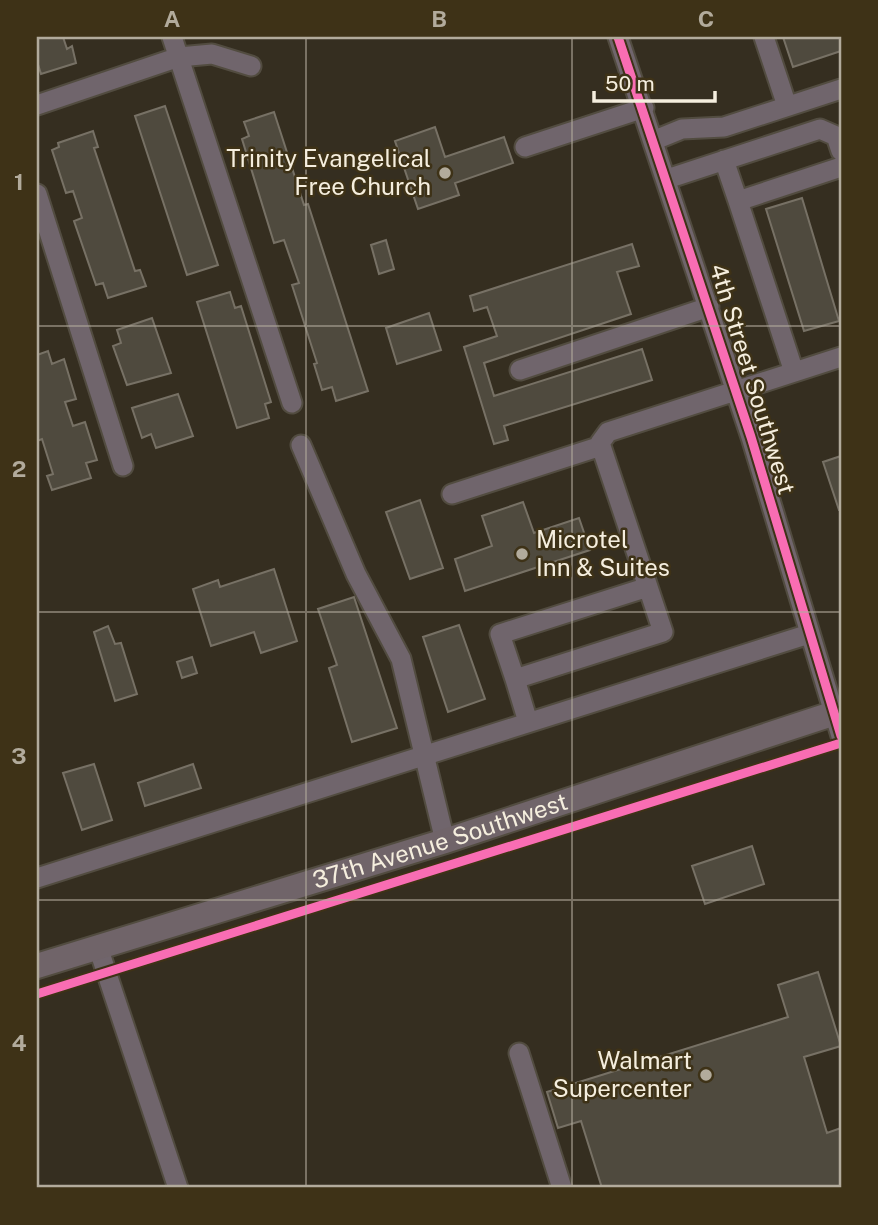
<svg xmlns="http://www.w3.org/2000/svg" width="878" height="1225" font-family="'Public Sans',sans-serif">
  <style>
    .building { fill: #4f4a3e; stroke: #777165; stroke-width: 2 }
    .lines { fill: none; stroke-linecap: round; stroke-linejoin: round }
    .minor-casing { stroke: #524c40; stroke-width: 23 }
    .major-casing { stroke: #524c40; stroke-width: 28 }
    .minor { stroke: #70656c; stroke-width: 19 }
    .major { stroke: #706469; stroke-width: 24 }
    .cycleway-casing { stroke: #3e3217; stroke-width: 13 }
    .cycleway { stroke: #f96db3; stroke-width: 9 }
    .grid { fill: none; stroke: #b2ab9c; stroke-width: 2; stroke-opacity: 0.55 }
    .poi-dot { fill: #b2ab9c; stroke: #3e3217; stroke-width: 2.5 }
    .labels { text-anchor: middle; stroke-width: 5; stroke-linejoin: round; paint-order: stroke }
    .poi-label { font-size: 24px; fill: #f5eede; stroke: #3e3217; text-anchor: end }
    .street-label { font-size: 24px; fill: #f5eede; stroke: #3e3217 }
    .neatline { fill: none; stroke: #b2ab9c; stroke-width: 2.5 }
    .grid-label { font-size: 23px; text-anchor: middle; font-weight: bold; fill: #b2ab9c }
  </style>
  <rect width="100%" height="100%" fill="#352e20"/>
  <!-- building -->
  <path class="building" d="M37,37h26l4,12 5,-3 4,17 -35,11 -4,-13z
    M783,37h58v14l-48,16z
    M165,106l53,159 -31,10 -52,-159z
    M274,112l30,93 4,-1 60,187 -32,10 -4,-14 -10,3 -8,-26 3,-1 -25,-78 7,-2 -15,-43 -10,3 -32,-104 7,-3 -5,-14z
    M435,127l10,30 59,-20 9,26 -58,20 4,12 -41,14 -23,-68z
    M93,131l5,16 -4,1 41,123 5,-1 6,16 -38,12 -5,-15 -7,2 -22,-64 8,-3 -9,-27 -7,2 -14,-43 7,-3 -1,-4z
    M802,198l37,123 -35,10 -38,-122z
    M386,240l8,29 -15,5 -8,-29z
    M632,244l7,22 -22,6 14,42 -147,49 10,33 148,-47 10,31 -148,46 4,14 -14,4 -30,-97 33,-11 -10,-29 -13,4 -4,-15z
    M230,292l5,16 6,-2 30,96 -6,2 4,14 -32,10 -40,-126z
    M429,313l12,37 -44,14 -11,-36z
    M152,318l19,55 -44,12 -14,-39 8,-3 -4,-13z
    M48,351l4,13 12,-5 12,40 -11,3 8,24 12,-4 12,38 -11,3 5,15 -39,12 -5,-14 6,-2 -11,-35 -5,2v-86z
    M178,394l15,42 -37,12 -5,-14 -9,4 -10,-30z
    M841,456v54h-2l-16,-48z
    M420,500l23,68 -33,11 -24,-67z
    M523,502l11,31 45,-15 11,32 -125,41 -10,-32 37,-13 -10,-30z
    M274,569l23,72 -36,12 -7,-21 -43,14 -18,-57 25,-9 2,7z
    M354,597l43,131 -45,14 -23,-74 8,-3 -19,-56z
    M459,625l26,74 -37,13 -25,-75z
    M108,626l7,18 6,-1 16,51 -22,7 -21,-69z
    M192,657l5,16 -15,5 -5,-16z
    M94,764l18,56 -30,10 -19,-57z
    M193,764l8,24 -56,18 -7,-23z
    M752,846l12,38 -59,20 -13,-38z
    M818,972l23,74 -37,11 23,76 14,-5v60h-239l-21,-67 -23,7 -11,-36 241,-75 -10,-32z"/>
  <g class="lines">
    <!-- minor casing -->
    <g class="minor-casing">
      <path id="minor" d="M172,37l120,366
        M618,37l133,400 90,299
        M764,37l23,69
        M37,105l142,-48 33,-3 39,12
        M655,140l27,-11 42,-2 117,-38
        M525,147l119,-39
        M724,160l14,41
        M667,179l153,-50 16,7 5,15
        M37,194l86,272
        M520,370l189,-63
        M794,372l-56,-171 103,-34
        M301,445l55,129 45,85 44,182
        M452,494l149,-48
        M515,679l-15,-45 148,-47
        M528,722l-13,-43 148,-47 -63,-189 8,-11 233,-75
        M37,878l772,-244
        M98,947l80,241
        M519,1053l43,135"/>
    </g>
    <!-- major casing -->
    <g class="major-casing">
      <g id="major">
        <path id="s1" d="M37,966l408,-125 396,-130"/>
      </g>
    </g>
    <!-- minor -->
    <use href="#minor" class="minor"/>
    <!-- major -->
    <use href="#major" class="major"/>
    <!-- cycleway casing -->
    <g class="cycleway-casing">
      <path id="cycleway" d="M618,37l133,400 90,299
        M37,994l804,-251"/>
    </g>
    <!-- cycleway -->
    <use href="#cycleway" class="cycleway"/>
  </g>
  <!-- grid -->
  <path class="grid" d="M306,37v1151M572,37v1151M37,326h804M37,612h804M37,900h804"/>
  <!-- markers -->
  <g class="poi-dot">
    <circle cx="445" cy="173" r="7"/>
    <circle cx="522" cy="554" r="7"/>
    <circle cx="706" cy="1075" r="7"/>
  </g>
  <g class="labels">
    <!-- poi labels -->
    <g class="poi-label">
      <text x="431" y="167">Trinity Evangelical<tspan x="431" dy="28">Free Church</tspan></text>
      <text x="536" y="548" text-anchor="start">Microtel<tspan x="536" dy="28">Inn &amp; Suites</tspan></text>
      <text x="692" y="1069">Walmart<tspan x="692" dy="28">Supercenter</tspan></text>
    </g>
    <!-- street labels -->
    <g class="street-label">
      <text transform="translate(752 379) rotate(73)" y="8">4th Street Southwest</text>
      <text dy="8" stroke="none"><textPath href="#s1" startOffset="422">37th Avenue Southwest</textPath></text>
    </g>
  </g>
  <!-- border -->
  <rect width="878" height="1225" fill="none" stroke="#3e3217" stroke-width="77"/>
  <!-- scale -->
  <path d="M594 91v10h121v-10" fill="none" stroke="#f5eede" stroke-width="3.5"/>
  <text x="605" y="91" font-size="21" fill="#f5eede" stroke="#3e3217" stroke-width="5" paint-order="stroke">50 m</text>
  <rect x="38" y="38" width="802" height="1148" class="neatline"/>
  <g class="grid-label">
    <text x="172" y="27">A</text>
    <text x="439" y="27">B</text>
    <text x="706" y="27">C</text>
    <text x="19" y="190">1</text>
    <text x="19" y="477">2</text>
    <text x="19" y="764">3</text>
    <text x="19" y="1051">4</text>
  </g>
</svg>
